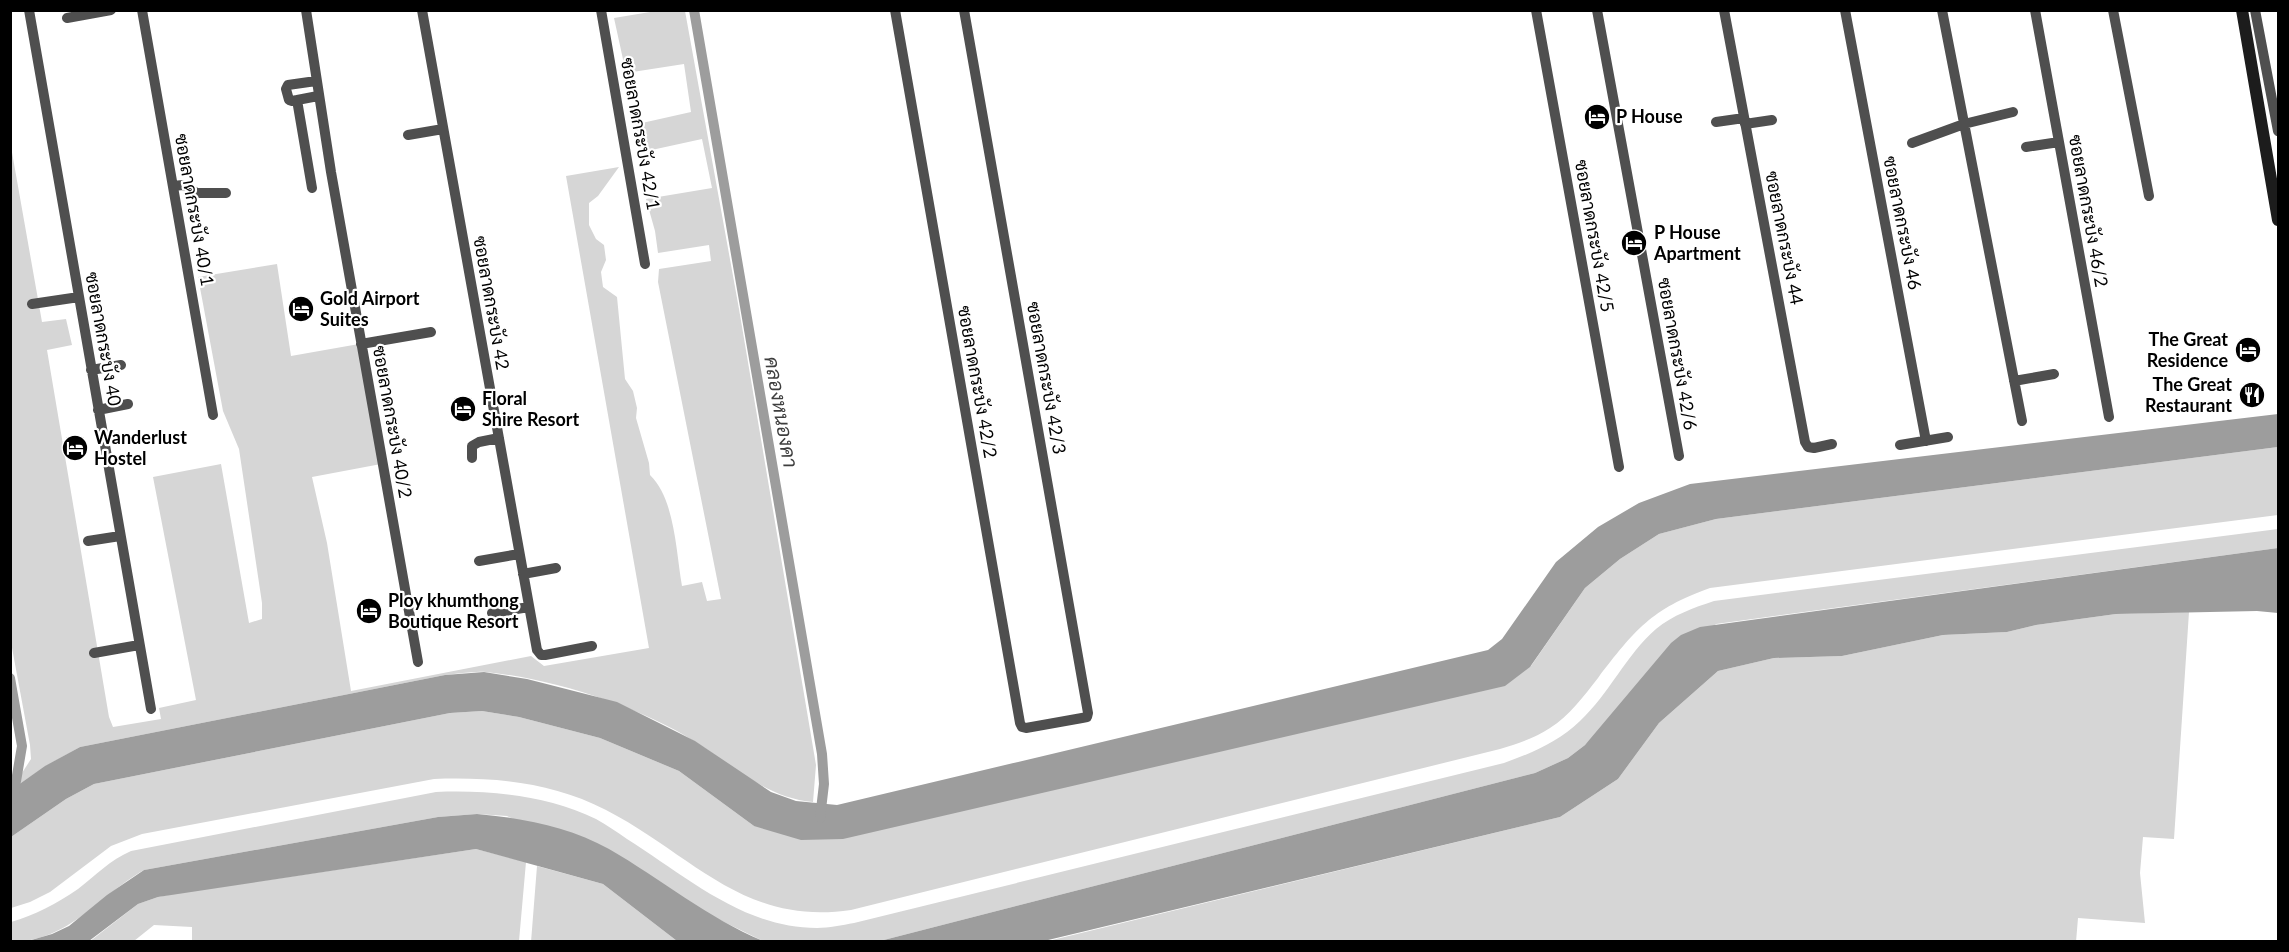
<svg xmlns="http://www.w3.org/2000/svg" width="2289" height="952" font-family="Lato,Sarabun,sans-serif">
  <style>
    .green { fill: #d6d6d6 }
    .water { fill: #9d9d9d }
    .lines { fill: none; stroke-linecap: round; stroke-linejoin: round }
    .canal { stroke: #9d9d9d; stroke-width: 10 }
    .street { stroke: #4f4f4f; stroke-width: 10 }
    .secondary { stroke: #1c1c1c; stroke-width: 12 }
    .labels { text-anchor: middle; stroke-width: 4.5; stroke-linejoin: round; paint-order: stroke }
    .poi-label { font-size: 18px; font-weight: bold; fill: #000; stroke: #fff; text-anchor: start }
    .street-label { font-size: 18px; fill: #000; stroke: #fff }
    .water-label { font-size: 20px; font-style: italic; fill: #3e3e3e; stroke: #fff }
  </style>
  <rect width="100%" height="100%" fill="#fff"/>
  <!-- green -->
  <path class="green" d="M656,11h29l54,298 77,456 -3,37c-46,-4 -78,-35 -116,-59 -58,-37 -143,-64 -211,-71 -13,-1 -28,2 -41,3l-365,72 -34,19 -25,17 -1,-7 11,-17 -1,-14 -20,-108v-496l32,181 24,-3 6,26 -25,5 62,367 4,10 48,-8 -2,-11 37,-8 -43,-223 68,-13 28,159 13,-4v-16l-23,-154 -16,-38 -25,-134 79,-13 14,92 68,-12 22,120 -69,13 15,66 24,148 180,-35 13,10 105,-18 -83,-472 53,-9 -21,29 -9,7v22l7,14 8,6 2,15 -5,12 2,15 14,10 8,82 8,12 4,17 -1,10 13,45 1,12c25,24 26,77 32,111l20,-4 5,19 14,-2 -63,-317 1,-13 52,-8 -2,-16 -51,8 -3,-22 -9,-32 66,-11 -10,-49 -55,12 -17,-37 1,-7 11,16 49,-11 -7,-48 -58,9 -12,-55z
    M2278,447v68l-568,73c-59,21 -75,42 -112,90 -14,18 -29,38 -48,50 -15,10 -33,16 -50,21l-649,161c-108,16 -158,-55 -245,-100 -55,-28 -112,-33 -172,-31l-292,55 -31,12 -61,46 -20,10 -19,6v-71l55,-38 28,-15 356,-71 32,-2 37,6 81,21 79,33 75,55 777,-160 54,-78 35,-29 39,-25 57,-15z
    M2278,529v19l-562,76 -131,121 -17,13 -33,15 -655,168h-117l-256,-125 -30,-2 -39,3 -294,53c-47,27 -74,71 -133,72v-20c24,-7 45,-18 67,-33 18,-14 32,-29 53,-38l305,-59c54,-2 110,3 160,27 11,6 21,13 31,20 59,37 116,89 190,89 12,0 25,-3 37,-5l650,-160c28,-10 54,-21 76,-42 29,-27 46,-66 76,-92 17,-14 37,-21 58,-28z
    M2189,612l-15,227 -31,-2 -3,36 5,50 -67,-5 -2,24h-1032l516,-125 58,-38 41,-56 59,-52 56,-13 68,-2 101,-21 64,-3 29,-7 80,-11z
    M476,849l50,13 -7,79 -327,1v-15l-38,-2 -20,16 -45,1 49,-38 20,-7 55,-11v2z
    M537,866l66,18 74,57 -146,1z"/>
  <!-- water -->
  <path class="water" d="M2278,414v33l-562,72 -57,15 -39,25 -35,29 -55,79 -25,19 -662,153 -42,1 -47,-14 -75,-55 -79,-33 -81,-21 -37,-6 -32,2 -356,71 -28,15 -55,38v-47l34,-24 35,-19 365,-72 39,-3 43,7 90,23 78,39 76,51 25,9 41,4 651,-155 14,-11 54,-77 42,-35 41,-24 51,-19z
    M2278,548v65l-21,-2 -141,3 -80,11 -29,7 -64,3 -101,21 -68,2 -56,13 -59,52 -41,56 -58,38 -516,124h-164l655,-168 33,-15 17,-13 86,-102 10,-8 19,-8z
    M477,814c46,4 92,13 132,35 52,30 99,69 154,92h-86l-74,-57 -127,-35 -318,48 -20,7 -49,37h-61l24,-7 17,-8 38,-31 37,-25 294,-53z"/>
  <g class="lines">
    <!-- canal -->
    <path class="canal" d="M694,10l128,744 2,30 -4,34
      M10,678l12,68 -9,53"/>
    <!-- street -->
    <path class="street" d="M29,10l122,699
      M142,10l71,405
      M306,10l25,162 87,490
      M422,10l115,640 4,5h4l47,-9
      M601,10l44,254
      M895,10l125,713 2,4 4,1 56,-10 5,-1 1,-4 -124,-703
      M1536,10l83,457
      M1597,10l82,446
      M1724,10l81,432 3,5 6,1 18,-4
      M1845,10l81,431
      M1942,10l80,411
      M2035,10l74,407
      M2113,10l36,186
      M2255,10l23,121
      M67,18l44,-8
      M316,81l-28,4 -2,4 3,11 3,1 26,-5
      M297,100l15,88
      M1716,122l28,-4
      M1745,124l27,-4
      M408,135l35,-6
      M1912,143l52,-19 49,-12
      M2026,147l33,-5
      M173,186l10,-1 14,8h29
      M32,304l47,-7
      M361,344l70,-12
      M91,370l30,-5
      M2014,381l40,-7
      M98,410l30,-6
      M1900,445l48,-8
      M472,458v-12l7,-4 20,-4
      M88,541l32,-5
      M479,561l40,-7
      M523,574l33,-6
      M492,613l37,-6
      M94,653l45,-8"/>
    <!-- secondary -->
    <path class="secondary" d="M2242,10l36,210"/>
  </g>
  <!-- icons -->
  <defs>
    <g id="hotel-disc" transform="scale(1.35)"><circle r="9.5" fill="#000" stroke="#fff"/><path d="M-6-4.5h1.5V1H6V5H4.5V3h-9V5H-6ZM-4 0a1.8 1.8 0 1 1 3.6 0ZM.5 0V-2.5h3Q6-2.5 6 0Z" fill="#fff"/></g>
    <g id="restaurant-disc" transform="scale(1.35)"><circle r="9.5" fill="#000" stroke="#fff"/><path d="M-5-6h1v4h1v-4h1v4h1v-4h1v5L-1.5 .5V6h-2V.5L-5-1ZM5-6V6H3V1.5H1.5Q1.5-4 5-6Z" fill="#fff"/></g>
  </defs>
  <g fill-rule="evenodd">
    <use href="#hotel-disc" x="1597" y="117"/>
    <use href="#hotel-disc" x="1634" y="243"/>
    <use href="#hotel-disc" x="301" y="309"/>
    <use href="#hotel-disc" x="2248" y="350"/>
    <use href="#restaurant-disc" x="2252" y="395"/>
    <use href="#hotel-disc" x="463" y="409"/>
    <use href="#hotel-disc" x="75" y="448"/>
    <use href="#hotel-disc" x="369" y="611"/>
  </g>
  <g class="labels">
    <!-- poi labels -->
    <g class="poi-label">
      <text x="1616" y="123">P House</text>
      <text x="1654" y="239">P House<tspan x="1654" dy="21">Apartment</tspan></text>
      <text x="320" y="305">Gold Airport<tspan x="320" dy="21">Suites</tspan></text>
      <text x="2228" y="346" text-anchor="end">The Great<tspan x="2228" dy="21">Residence</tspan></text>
      <text x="2232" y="391" text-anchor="end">The Great<tspan x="2232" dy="21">Restaurant</tspan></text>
      <text x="482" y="405">Floral<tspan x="482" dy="21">Shire Resort</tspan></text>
      <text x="94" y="444">Wanderlust<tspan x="94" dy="21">Hostel</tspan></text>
      <text x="388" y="607">Ploy khumthong<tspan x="388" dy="21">Boutique Resort</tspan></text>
    </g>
    <!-- street labels -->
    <g class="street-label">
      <text transform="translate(640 134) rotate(80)" y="6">ซอยลาดกระบัง 42/1</text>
      <text transform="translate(194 210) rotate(80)" y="6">ซอยลาดกระบัง 40/1</text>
      <text transform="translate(2088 211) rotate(80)" y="6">ซอยลาดกระบัง 46/2</text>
      <text transform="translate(1902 223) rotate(79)" y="6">ซอยลาดกระบัง 46</text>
      <text transform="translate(1594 236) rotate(80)" y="6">ซอยลาดกระบัง 42/5</text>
      <text transform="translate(1784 238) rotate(79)" y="6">ซอยลาดกระบัง 44</text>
      <text transform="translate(491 303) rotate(80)" y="6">ซอยลาดกระบัง 42</text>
      <text transform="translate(103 339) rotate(80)" y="6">ซอยลาดกระบัง 40</text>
      <text transform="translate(1677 354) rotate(80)" y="6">ซอยลาดกระบัง 42/6</text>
      <text transform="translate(1046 378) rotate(80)" y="6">ซอยลาดกระบัง 42/3</text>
      <text transform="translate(977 382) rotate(80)" y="6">ซอยลาดกระบัง 42/2</text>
      <text transform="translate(392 422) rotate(80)" y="6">ซอยลาดกระบัง 40/2</text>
    </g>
    <!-- water labels -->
    <g class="water-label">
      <text transform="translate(781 412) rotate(80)" y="7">คลองหนองคา</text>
    </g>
  </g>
  <!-- border -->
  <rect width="2289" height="952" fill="none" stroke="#000000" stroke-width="24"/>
</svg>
